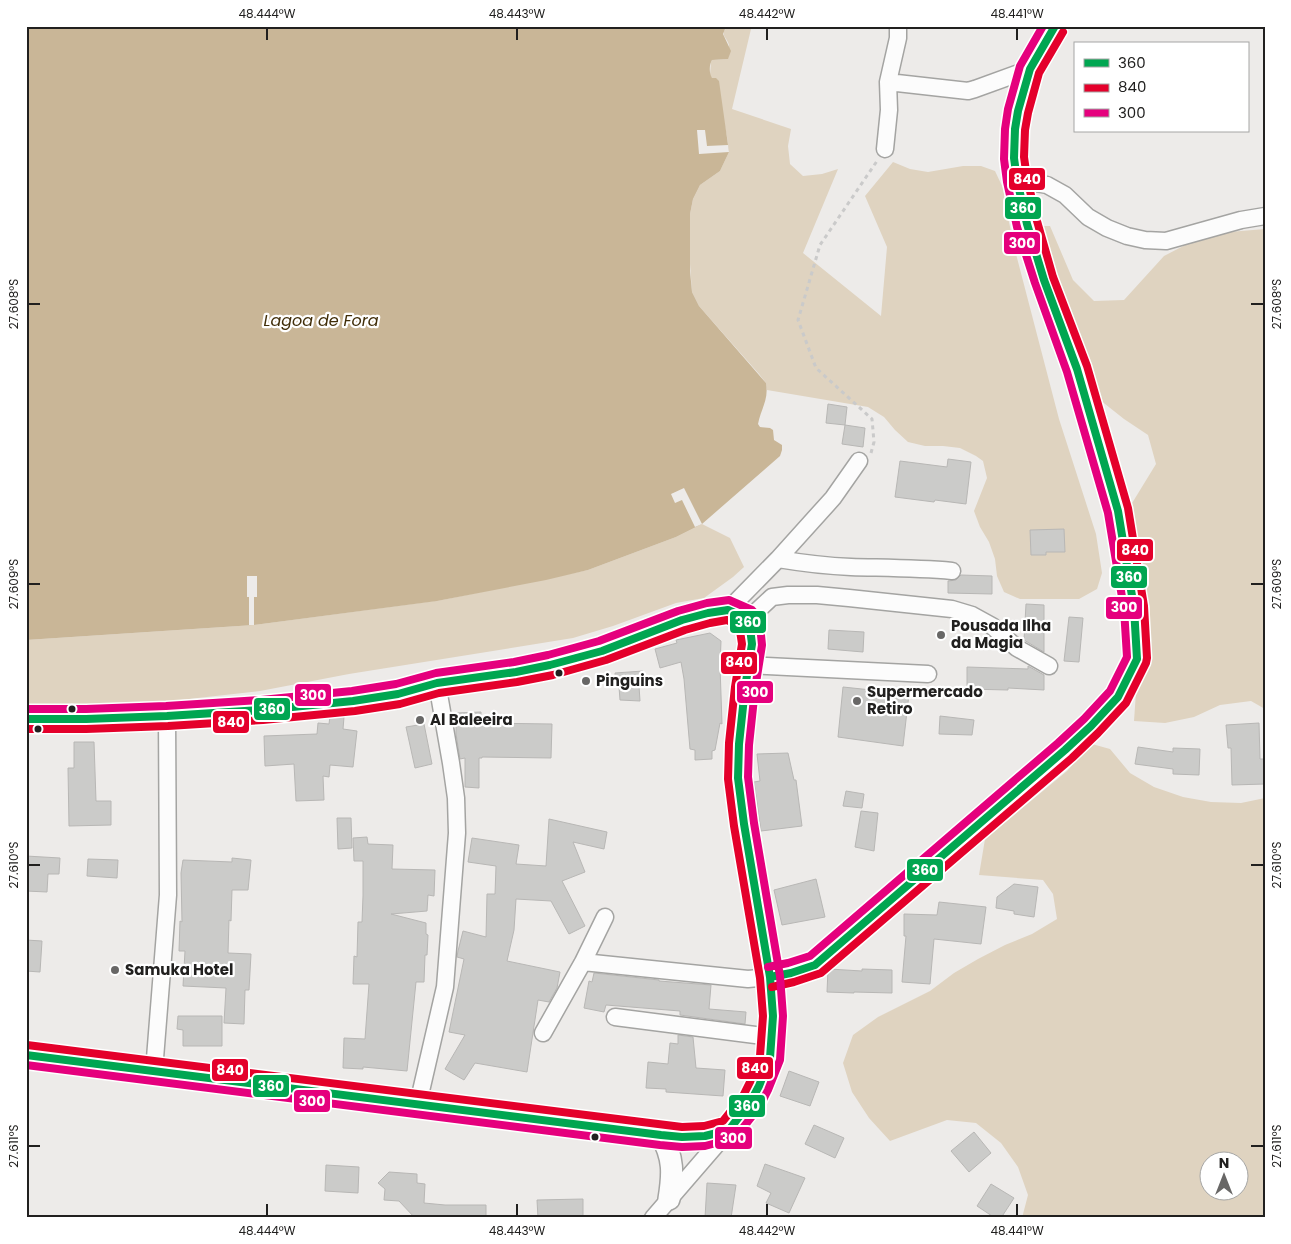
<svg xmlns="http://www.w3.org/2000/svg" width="1291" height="1244" font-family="Poppins,sans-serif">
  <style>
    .green { fill: #dfd3c0; fill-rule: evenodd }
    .water { fill: #c9b697 }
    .pier { fill: #edebe9 }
    .building { fill: #cbcbc9; stroke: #b8b7b5 }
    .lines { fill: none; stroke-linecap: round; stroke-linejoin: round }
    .minor-casing { stroke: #a4a4a2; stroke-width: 19 }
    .major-casing { stroke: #a4a4a2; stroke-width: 24 }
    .path { stroke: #cacaca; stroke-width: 3; stroke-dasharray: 4 4; stroke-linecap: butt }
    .minor { stroke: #fcfcfc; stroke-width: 16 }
    .major { stroke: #fcfcfc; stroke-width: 21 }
    .bus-1-casing { stroke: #fff; stroke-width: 11 }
    .bus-2-casing { stroke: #fff; stroke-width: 11 }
    .bus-3-casing { stroke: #fff; stroke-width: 11 }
    .bus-1 { stroke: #00a651; stroke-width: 8 }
    .bus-2 { stroke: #e4002b; stroke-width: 8 }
    .bus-3 { stroke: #e5007d; stroke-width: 8 }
    .ticks { fill: none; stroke: #21201f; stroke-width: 2 }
    .poi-dot { fill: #686766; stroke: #fff; stroke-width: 2 }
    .bus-dot { fill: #21201f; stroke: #fff; stroke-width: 2 }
    .labels { text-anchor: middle; stroke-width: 4.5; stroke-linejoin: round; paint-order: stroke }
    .poi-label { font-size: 15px; font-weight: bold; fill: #21201f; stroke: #fff; text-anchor: start }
    .water-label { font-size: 16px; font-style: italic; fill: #402d08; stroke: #fff }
    .line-badge { stroke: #fff; stroke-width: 2 }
    .badge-label { font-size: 14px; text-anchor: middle; font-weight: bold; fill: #fff }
    .neatline { fill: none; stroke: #21201f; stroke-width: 2 }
    .ticks-label { font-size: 12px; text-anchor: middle; fill: #21201f }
  </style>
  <rect width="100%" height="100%" fill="#edebe9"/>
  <!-- green -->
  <path class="green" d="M729,26h18l4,3 -19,80 59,20 -3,17 2,18 13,12 19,-2 16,-5 -35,84 78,63 6,-69 -22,-51 28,-34 17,7 18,3 35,-6h18l14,5 8,17 4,25 9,41 43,165 37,115 6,39 -5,16 -18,10h-59l-16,-7 -7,-16 -2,-17 -6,-17 -9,-15 -6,-16 13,-33 -4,-17 -7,-5 -16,-8 -17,-2h-18l-17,-4 -13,-12 -11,-13 -16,-10 -101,-17 -1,-7 -7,-9 -60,-68 -7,-14 -3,-42 1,-36 3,-15 7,-14 20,-14 9,-19 -2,-15 -5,-26 -12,-37 1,-12 1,-2 16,-1c0,-4 1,-10 1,-14 -2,-8 -11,-11 0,-19z
    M1040,226h10l23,54 21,21 30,-1 40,-44 25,-13 40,-11 36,-3v480l-14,-8 -31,4 -26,12 -29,6 -31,-2 2,-29 12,-25 2,-59 -18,-63 -6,-32 30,-49 -8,-29 -24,-16 -24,-19 -9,-28 -30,-76 -10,-28 -9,-29z
    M702,524l28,14 14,29 -11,10 -29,21 -28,5 -63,23 -40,12 -224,36 -89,17 -89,10 -86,3h-59v-64l228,-15 188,-25 146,-30 88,-33z
    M1092,744l18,5 20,24 24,14 29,10 28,5 30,1 24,-5v420h-243l6,-23 -10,-28 -17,-24 -25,-20 -29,-3 -57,21 -21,-23 -17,-26 -9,-29 10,-28 25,-18 52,-26 24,-18 24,-14 27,-14 27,-11 25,-15 -4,-25 -10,-14 -64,-5 6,-36 82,-68 19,-22zM1208,1162h30v30h-30z"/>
  <!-- water -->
  <path class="water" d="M26,26h703l-4,3 -2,5 8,17 -3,8 -16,1c-3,5 -3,13 0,18h4l3,3 10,71 -9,19 -20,14 -7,14 -3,15v57l2,21 7,14 67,77c3,17 -5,25 -8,41l2,3 10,1 3,2 1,10 8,5v5l-2,6 -78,68 -26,13 -88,33 -42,10 -109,21 -183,24 -228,15z"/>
  <!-- pier -->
  <path class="pier" d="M697,130h8l2,16 21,-1 1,7 -30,2z
    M684,488l18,36 -7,3 -13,-27 -7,3 -4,-9z
    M247,576h10v21h-3v28h-5v-28h-2z"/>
  <!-- building -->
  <path class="building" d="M828,404l19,3 -2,18 -19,-2z
    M845,425l20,3 -2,19 -21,-3z
    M948,459l23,3 -5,42 -31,-4 -1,2 -39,-5 5,-36 47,6z
    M1064,529l1,23h-19v3h-15l-1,-25z
    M961,575l31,1v18l-44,-1v-12l8,-1z
    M1026,604l18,1v47l-20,-12z
    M1069,617l14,1 -4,44 -15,-1z
    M829,630l35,2 -1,20 -35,-3z
    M710,633l11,8 -1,25 2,58 -2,-1 -5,27 -3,1v8l-17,1v-10l-5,-1 -6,-70 -3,-17 -21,6 -5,-19 22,-6 -1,-3z
    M1028,666l16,9v15l-36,-2v2l-41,-1v-22l61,2z
    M643,671l2,14 -6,1 1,15 -20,-1 -1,-13h-2l-2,-14z
    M843,687l66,7 -6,52 -65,-9z
    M481,712v11l71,1 -1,34 -69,-1v1h-3v30l-14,-1v-29l-5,1 -4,-25v-21z
    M330,716l14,1 -1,12 14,2 -4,36 -23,-2 -1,12 -6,-1 1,24 -28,1 -2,-37 -29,2 -1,-30 53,-2 1,-11 11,1z
    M940,716l34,4 -2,15 -33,-1z
    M1259,723l1,36h5v25l-33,1 -1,-37h-3l-2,-23z
    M424,724l8,40 -17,4 -9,-41z
    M74,742h20l2,59h15v24l-42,1 -1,-58h6z
    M1138,747l35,5v-4l27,1 -1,26 -26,-1v-5l-38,-5z
    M788,753l6,27h2l6,46 -41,5 -7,-49 6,-1 -3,-27z
    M846,791l18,3 -2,14 -19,-2z
    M861,811l17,2 -4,38 -19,-4z
    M337,818h14l1,30 -14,1z
    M549,819l58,13 -3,17 -31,-7 12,30 -23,9 23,45 -16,8 -18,-33 -35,-2 -2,31 -7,31 53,11 -3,16 -8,14 -11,-2 -11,72 -52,-9 -11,17 -19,-11 20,-34 -16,-3 15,-73 -7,-2 1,-6 5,-20 23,6 1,-43h8l1,-28 -28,-4 4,-24 47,7 -3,19 30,2z
    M367,837l1,7 25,1 -1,24 43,1 -1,26 -6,-1 -1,16 -36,3 35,9v11l2,1 -1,20h-2l-1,27h-8l-9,89 -44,-4v2l-20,-1 1,-30 21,1 4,-55h-16l1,-28 3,1 1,-35h4l1,-26v-35h-9l-1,-23z
    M26,856l34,2 -1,16h-11l-1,18 -21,-1z
    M232,858l19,2 -3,30h-16l-1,31 -2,-1 -1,33 23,1 -2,36h-4l-1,34 -20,-1 2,-35 -43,-2 2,-35h-6l1,-30 2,1 -1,-49 2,-13 49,2z
    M88,859l30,1 -1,18 -30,-2z
    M816,879l9,38 -43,8 -8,-35z
    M1014,884l24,3 -4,30 -20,-3v-3l-18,-3 1,-11z
    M939,902l47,5 -5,37 -47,-5 -4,45 -28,-2 4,-46h-2v-22l33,1z
    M26,940l16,1 -2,31 -14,-1z
    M829,969l33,2v-2l30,1v23l-38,-1v1l-27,-1 1,-22z
    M594,973l65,7v1l52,4 -2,24 37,3 -1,12 -65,-9v-4l-74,-6 -2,7 -20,-4 5,-27 3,1z
    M178,1016h44v30h-39v-16l-6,-1z
    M678,1035l15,2 3,31 29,2 -2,26 -57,-4v-3l-20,-1 2,-26 20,2 2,-21 8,1z
    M789,1071l30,11 -9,24 -30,-10z
    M814,1125l30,13 -9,20 -30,-14z
    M974,1132l17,21 -22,19 -18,-21z
    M765,1164l40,14 -16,35 -23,-10 5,-10 -14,-7z
    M326,1165l33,2 -1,26 -33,-2z
    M389,1172l28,2v9l8,1 -1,19 21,2h41v13h-71l-16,-17 -15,-1 1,-11 -7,-6z
    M707,1183l29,2 -5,33h-26z
    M991,1184l23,14 -13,20h-6l-18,-12z
    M583,1199v19h-45l-1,-18z"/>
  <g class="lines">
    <!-- minor casing -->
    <g class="minor-casing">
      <path id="minor" d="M888,82l80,9 7,-2 55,-20
        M885,149l4,-39 -1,-28 10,-44v-12
        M1017,180l30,5 18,10 23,22 19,11 20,8 18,4 21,1 75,-21 24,-4
        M778,559c24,4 48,7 73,8 34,1 67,1 101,4
        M728,610l50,-51 55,-61 26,-37
        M746,618l11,-7 15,-14 16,-2h29l32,3 103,11 20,6 20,11 25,22 32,18
        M749,665l179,9
        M583,962l165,17 22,-2
        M615,1017l156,20
        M543,1033l40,-71 22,-45
        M154,1071l14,-176 -1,-179
        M418,1104l27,-117 12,-154 -1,-35 -5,-35 -14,-80
        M653,1218l76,-88"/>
    </g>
    <!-- major casing -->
    <g class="major-casing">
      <path id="major" d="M26,719h60l81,-3 95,-6 91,-9 45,-7 39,-11 79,-11 34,-7 52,-14 80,-31 26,-7 20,-3 18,8 4,10 2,16 -7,44 -6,56 -1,34 6,46 26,153 3,39 -3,42 -11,28 -8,15 -22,29 -24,6 -23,1 -21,-2 -635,-80
        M770,977l21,-4 24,-8 250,-215 26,-24 27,-29 19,-38 -3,-51 -16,-97 -41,-142 -33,-89 -17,-56 -10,-44 -3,-22 1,-29 3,-18 12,-42 19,-34 6,-9
        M661,1135c13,23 12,39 8,64"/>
    </g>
    <!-- path -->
    <path class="path" d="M871,453l3,-11 -2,-23 -56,-51 -18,-48 22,-75 57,-84"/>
    <!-- minor -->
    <use href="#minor" class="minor"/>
    <!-- major -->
    <use href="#major" class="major"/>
    <!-- bus-1 casing -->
    <g class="bus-1-casing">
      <path id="bus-1" d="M26,719h60l81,-3 95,-6 91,-9 45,-7 39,-11 79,-11 34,-7 52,-14 80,-31 26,-7 20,-3 18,8 4,10 2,16 -7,44 -6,56 -1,34 6,46 26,153 3,39 -3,42 -11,28 -8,15 -22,29 -24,6 -23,1 -21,-2 -635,-80
        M770,977l21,-4 24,-8 250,-215 26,-24 27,-29 19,-38 -3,-51 -16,-97 -41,-142 -33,-89 -17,-56 -10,-44 -3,-22 1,-29 3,-18 12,-42 25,-43"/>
    </g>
    <!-- bus-2 casing -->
    <g class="bus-2-casing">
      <path id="bus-2" d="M26,729h60l82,-3 95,-6 92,-9 45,-7 39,-11 78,-11 36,-7 53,-15 79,-30 25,-7 17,-3 11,5 2,6 2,13 -7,43 -6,56 -1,36 6,47 26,152 3,38 -3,40 -10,26 -7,14 -20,25 -19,5 -22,1 -655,-82
        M772,987l22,-5 27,-9 251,-215 26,-25 28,-30 20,-40 1,-5 -3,-52 -16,-98 -41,-142 -34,-89 -16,-56 -10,-43 -3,-21 1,-27 3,-17 11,-40 24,-41"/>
    </g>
    <!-- bus-3 casing -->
    <g class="bus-3-casing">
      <path id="bus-3" d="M26,709h60l80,-3 95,-6 91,-9 44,-7 40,-11 78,-11 34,-7 51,-14 79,-30 29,-8 22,-3 23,10 3,3 5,12 2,20 -7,44 -6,56 -1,32 6,46 26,153 3,40 -3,44 -12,30 -8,16 -25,32 -30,8 -23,1 -22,-2 -634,-80
        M768,967l20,-4 22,-7 248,-213 26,-24 26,-28 17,-34 -3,-48 -16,-96 -41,-141 -32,-89 -18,-56 -10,-45 -3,-23 1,-30 3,-20 12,-43 23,-40"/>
    </g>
    <!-- bus-1 -->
    <use href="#bus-1" class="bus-1"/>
    <!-- bus-2 -->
    <use href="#bus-2" class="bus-2"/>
    <!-- bus-3 -->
    <use href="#bus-3" class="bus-3"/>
  </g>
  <!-- ticks -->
  <path class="ticks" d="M267,28v12M517,28v12M767,28v12M1017,28v12M28,304h12M1251,304h13M28,584h12M1251,584h13M28,865h12M1251,865h13M28,1146h12M1251,1146h13M267,1204v12M517,1204v12M767,1204v12M1017,1204v12"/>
  <!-- markers -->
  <g class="poi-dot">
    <circle cx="941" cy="635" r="5"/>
    <circle cx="586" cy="681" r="5"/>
    <circle cx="857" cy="701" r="5"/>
    <circle cx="420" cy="720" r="5"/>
    <circle cx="115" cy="970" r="5"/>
  </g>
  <g class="bus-dot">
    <circle cx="559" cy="673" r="4.5"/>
    <circle cx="72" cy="709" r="4.5"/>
    <circle cx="38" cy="729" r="4.5"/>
    <circle cx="595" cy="1137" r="4.5"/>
  </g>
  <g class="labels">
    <!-- poi labels -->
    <g class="poi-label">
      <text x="951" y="631">Pousada Ilha<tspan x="951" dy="17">da Magia</tspan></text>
      <text x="596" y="686">Pinguins</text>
      <text x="867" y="697">Supermercado<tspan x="867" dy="17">Retiro</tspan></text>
      <text x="430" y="725">Al Baleeira</text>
      <text x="125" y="975">Samuka Hotel</text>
    </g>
    <!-- water labels -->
    <g class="water-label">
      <text x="321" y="326">Lagoa de Fora</text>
    </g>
  </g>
  <g class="line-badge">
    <rect x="1008" y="167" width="38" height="24" rx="5" fill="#e4002b"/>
    <rect x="1004" y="196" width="38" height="24" rx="5" fill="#00a651"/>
    <rect x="1003" y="231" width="38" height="24" rx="5" fill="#e5007d"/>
    <rect x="1116" y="538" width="38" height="24" rx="5" fill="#e4002b"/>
    <rect x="1110" y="565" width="38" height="24" rx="5" fill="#00a651"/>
    <rect x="1105" y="596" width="38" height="24" rx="5" fill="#e5007d"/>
    <rect x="729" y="610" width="38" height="24" rx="5" fill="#00a651"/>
    <rect x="720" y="651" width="38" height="24" rx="5" fill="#e4002b"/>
    <rect x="736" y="680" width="38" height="24" rx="5" fill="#e5007d"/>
    <rect x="294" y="683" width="38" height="24" rx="5" fill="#e5007d"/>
    <rect x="253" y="697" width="38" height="24" rx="5" fill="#00a651"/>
    <rect x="212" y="710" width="38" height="24" rx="5" fill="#e4002b"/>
    <rect x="906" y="858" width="38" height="24" rx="5" fill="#00a651"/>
    <rect x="736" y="1056" width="38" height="24" rx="5" fill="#e4002b"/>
    <rect x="211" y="1058" width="38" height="24" rx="5" fill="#e4002b"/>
    <rect x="252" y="1074" width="38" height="24" rx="5" fill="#00a651"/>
    <rect x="293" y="1089" width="38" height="24" rx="5" fill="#e5007d"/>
    <rect x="728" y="1094" width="38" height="24" rx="5" fill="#00a651"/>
    <rect x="714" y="1126" width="39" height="24" rx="5" fill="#e5007d"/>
  </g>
  <g class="badge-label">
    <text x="1027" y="184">840</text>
    <text x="1023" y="213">360</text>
    <text x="1022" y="248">300</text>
    <text x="1135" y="555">840</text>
    <text x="1129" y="582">360</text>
    <text x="1124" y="612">300</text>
    <text x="748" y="627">360</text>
    <text x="739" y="667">840</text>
    <text x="755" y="697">300</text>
    <text x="313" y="700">300</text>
    <text x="272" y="714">360</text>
    <text x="231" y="727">840</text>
    <text x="925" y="875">360</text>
    <text x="755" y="1073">840</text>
    <text x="230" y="1075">840</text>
    <text x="271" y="1091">360</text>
    <text x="312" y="1106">300</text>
    <text x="747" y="1111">360</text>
    <text x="733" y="1143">300</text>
  </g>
  <!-- border -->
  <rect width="1291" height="1244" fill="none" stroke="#ffffff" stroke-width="55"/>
  <!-- legend -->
  <rect x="1074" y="42" width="175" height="90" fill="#ffffff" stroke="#a6a6a5"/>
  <rect x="1084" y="59" width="25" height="8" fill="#00a651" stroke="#a6a6a5"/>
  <text x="1118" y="68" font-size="15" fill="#21201f">360</text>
  <rect x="1084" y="84" width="25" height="8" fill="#e4002b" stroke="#a6a6a5"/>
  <text x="1118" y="92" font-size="15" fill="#21201f">840</text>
  <rect x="1084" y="109" width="25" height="8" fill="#e5007d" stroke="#a6a6a5"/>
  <text x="1118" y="118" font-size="15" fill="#21201f">300</text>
  <!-- north arrow -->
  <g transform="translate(1224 1176)"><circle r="24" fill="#ffffff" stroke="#a6a6a5"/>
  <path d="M0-4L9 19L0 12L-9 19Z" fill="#686766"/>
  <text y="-8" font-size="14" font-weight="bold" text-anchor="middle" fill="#21201f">N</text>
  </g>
  <rect x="28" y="28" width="1236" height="1188" class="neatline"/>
  <g class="ticks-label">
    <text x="267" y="18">48.444°W</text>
    <text x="517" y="18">48.443°W</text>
    <text x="767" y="18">48.442°W</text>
    <text x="1017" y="18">48.441°W</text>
    <text transform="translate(14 304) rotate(-90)" y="4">27.608°S</text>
    <text transform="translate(1277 304) rotate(-90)" y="4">27.608°S</text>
    <text transform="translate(14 584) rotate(-90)" y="4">27.609°S</text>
    <text transform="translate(1277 584) rotate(-90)" y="4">27.609°S</text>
    <text transform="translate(14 865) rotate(-90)" y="4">27.610°S</text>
    <text transform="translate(1277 865) rotate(-90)" y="4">27.610°S</text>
    <text transform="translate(14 1146) rotate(-90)" y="4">27.611°S</text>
    <text transform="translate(1277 1146) rotate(-90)" y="4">27.611°S</text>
    <text x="267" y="1235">48.444°W</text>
    <text x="517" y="1235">48.443°W</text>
    <text x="767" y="1235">48.442°W</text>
    <text x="1017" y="1235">48.441°W</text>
  </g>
</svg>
